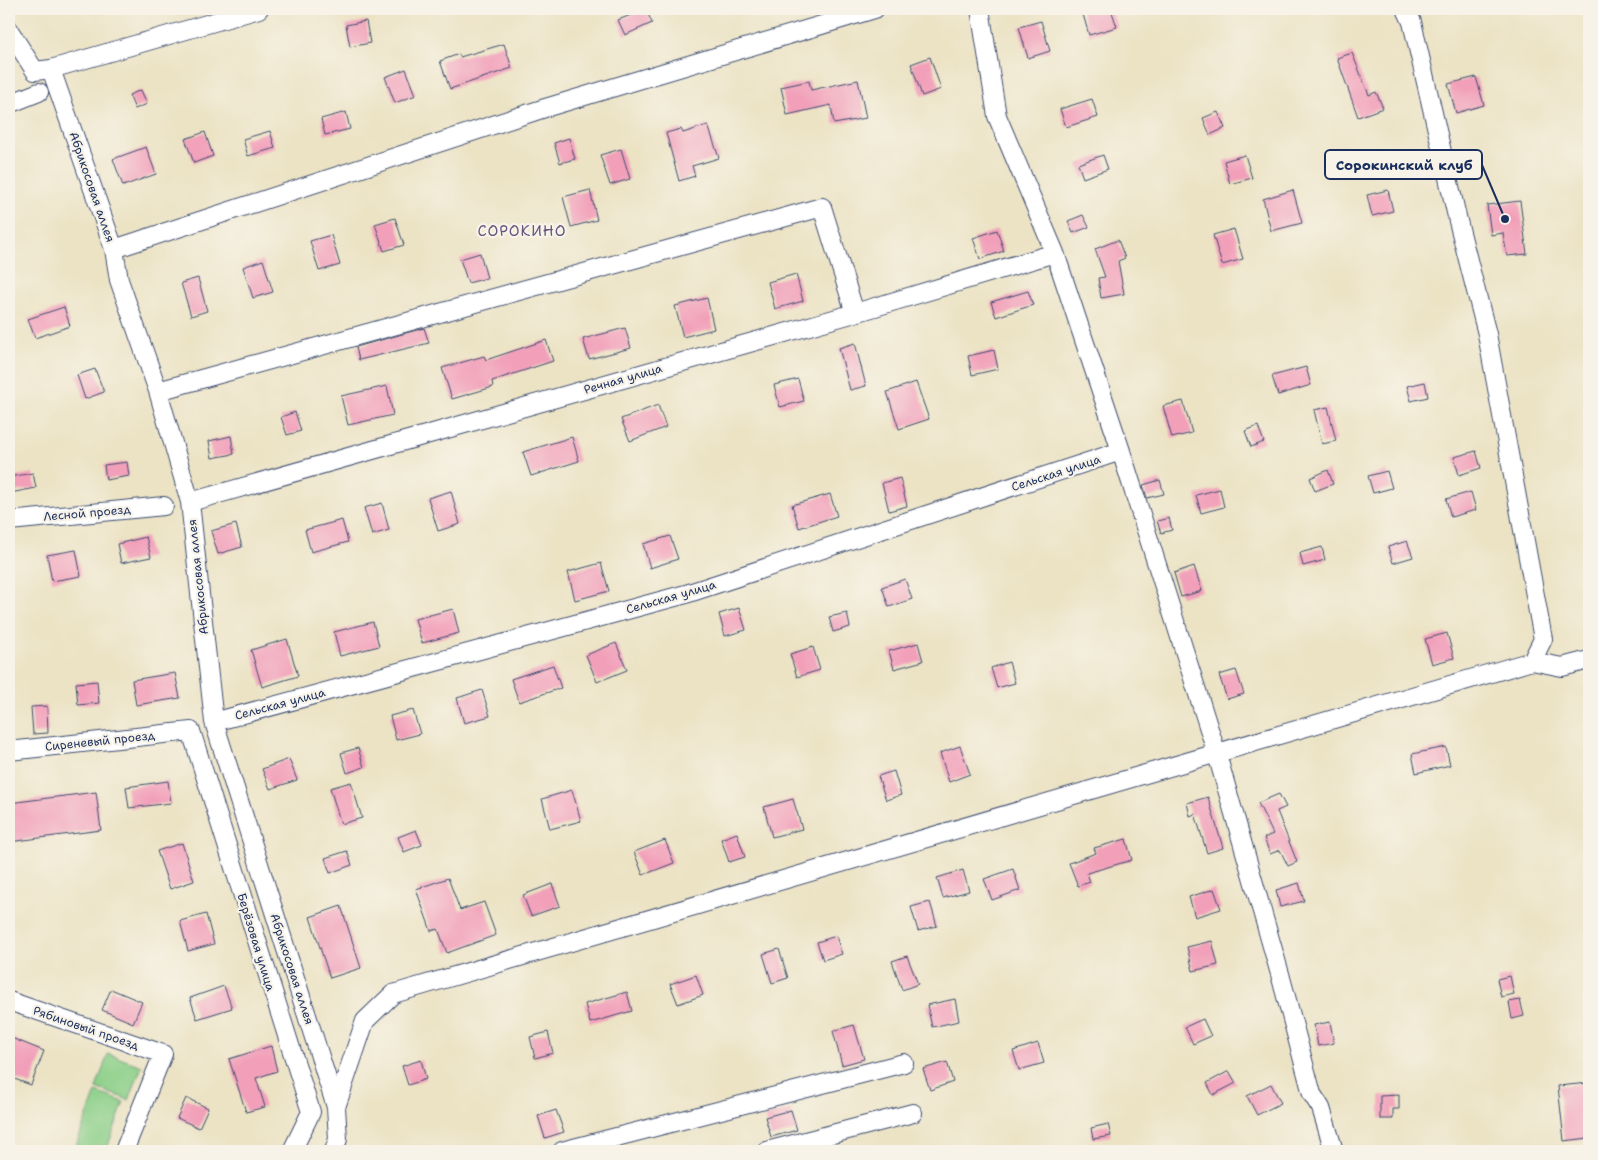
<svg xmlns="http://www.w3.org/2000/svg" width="1598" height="1160" font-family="'Shantell Sans',sans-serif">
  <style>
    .green { fill: #8ccf88; stroke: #547f73 }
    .building { fill: #f2a0ba }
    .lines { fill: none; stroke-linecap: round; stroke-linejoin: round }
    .minor-casing { stroke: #3a4a6d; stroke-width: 20 }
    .minor { stroke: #fff; stroke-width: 18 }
    .labels { text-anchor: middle; stroke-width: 4.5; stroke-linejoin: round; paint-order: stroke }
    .street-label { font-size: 12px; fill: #1b2f5e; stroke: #f7f3e8 }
    .quarter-label { font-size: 15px; letter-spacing: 1px; fill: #66577e; stroke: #f7f3e8 }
    .leader { fill: none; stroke: #1b2f5e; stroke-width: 2 }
    .callout-dot { fill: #1b2f5e; stroke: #f7f3e8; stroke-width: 2 }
    .callout { fill: #f7f3e8; stroke: #1b2f5e; stroke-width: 2 }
    .callout-label { font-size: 14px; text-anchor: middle; font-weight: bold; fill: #1b2f5e }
  </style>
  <rect width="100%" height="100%" fill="#f7f3e8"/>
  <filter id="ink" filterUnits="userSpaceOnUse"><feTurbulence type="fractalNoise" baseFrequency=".02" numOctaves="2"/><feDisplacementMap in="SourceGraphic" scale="10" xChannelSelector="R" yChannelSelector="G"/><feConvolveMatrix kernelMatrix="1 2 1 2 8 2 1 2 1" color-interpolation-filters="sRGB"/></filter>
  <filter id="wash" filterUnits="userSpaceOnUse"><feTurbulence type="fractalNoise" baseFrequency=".0096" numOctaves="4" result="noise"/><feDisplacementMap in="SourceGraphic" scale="20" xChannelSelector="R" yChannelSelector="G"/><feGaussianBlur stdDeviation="1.12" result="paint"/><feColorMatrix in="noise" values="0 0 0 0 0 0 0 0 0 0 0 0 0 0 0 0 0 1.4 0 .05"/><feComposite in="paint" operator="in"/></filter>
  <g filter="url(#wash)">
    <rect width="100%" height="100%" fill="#ece3c5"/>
    <!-- green -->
    <path class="green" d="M108,1054l34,12 -13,34 -33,-12z
      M96,1092l28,10 -18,49h-32z"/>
    <g id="blocks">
      <!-- building -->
      <path class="building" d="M646,9l6,14 -27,12 -7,-15z
        M1089,9h22l6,18 -28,8 -7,-24z
        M366,21l4,22 -20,4 -4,-22z
        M1041,21l9,30 -22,7 -9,-31z
        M504,44l8,24 -62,21 -10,-28 19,-7 1,3z
        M1352,53l17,42 7,-3 7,16 -25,9 -21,-59z
        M930,57l11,32 -19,7 -11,-32z
        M406,69l10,26 -21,8 -10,-26z
        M1476,77l8,28 -28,8 -8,-29z
        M858,80l8,38 -32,6 -3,-19 -44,10 -6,-28 28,-6 2,9z
        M141,90l6,14 -12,5 -6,-14z
        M1092,99l6,18 -32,10 -6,-18z
        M346,112l4,17 -25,6 -4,-16z
        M1218,112l7,16 -15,7 -7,-17z
        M708,125l11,33 -27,8 3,10 -16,5 -13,-48 15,-4 2,4z
        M270,131l5,17 -27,8 -5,-17z
        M205,132l8,24 -19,7 -9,-24z
        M569,138l6,21 -15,4 -6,-20z
        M146,147l10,27 -33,12 -10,-27z
        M621,149l9,30 -20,6 -10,-30z
        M1103,155l5,14 -25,9 -5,-14z
        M1245,155l7,23 -22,6 -6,-23z
        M590,190l7,30 -26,7 -8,-30z
        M1293,190l9,33 -31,8 -8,-32z
        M1388,190l5,21 -21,5 -5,-21z
        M1520,201l7,53 -20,2 -4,-23 -12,2 -4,-30z
        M1083,215l6,12 -16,6 -5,-12z
        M395,218l9,27 -20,6 -9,-27z
        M1234,229l9,30 -21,6 -9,-30z
        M997,230l7,21 -24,8 -7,-21z
        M331,235l9,30 -21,6 -9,-30z
        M1118,240l7,18 -7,3 6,33 -23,4 -3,-20 7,-1 -10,-28z
        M480,253l7,25 -19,5 -8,-24z
        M263,260l10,32 -20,6 -10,-31z
        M796,274l7,27 -28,8 -7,-27z
        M198,278l9,33 -16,5 -10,-33z
        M1028,291l5,14 -37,12 -5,-15z
        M707,298l7,31 -31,8 -8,-31z
        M64,307l6,19 -35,12 -7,-19z
        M424,328l5,15 -70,17 -3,-13z
        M625,328l6,20 -42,11 -6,-20z
        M546,340l7,21 -61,20 1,6 -41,12 -10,-31 42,-12 2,4z
        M855,343l11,43 -16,4 -11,-42z
        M994,350l4,19 -26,6 -4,-19z
        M1306,367l5,18 -33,10 -6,-19z
        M95,369l9,23 -19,7 -8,-24z
        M798,379l6,22 -24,6 -6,-22z
        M916,382l13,37 -30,10 -12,-37z
        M1425,382l3,15 -17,4 -4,-15z
        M387,386l6,29 -45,10 -7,-29z
        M1183,401l9,32 -20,5 -9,-32z
        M658,405l8,22 -36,14 -9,-22z
        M1328,407l8,34 -14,3 -8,-34z
        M295,412l6,19 -14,4 -6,-18z
        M1258,426l6,16 -13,5 -6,-16z
        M231,436l3,18 -22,4 -3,-17z
        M572,437l7,24 -48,15 -8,-24z
        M1476,451l5,17 -22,7 -5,-18z
        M127,462l2,14 -23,4 -2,-15z
        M1328,470l5,14 -18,7 -5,-13z
        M1387,471l5,17 -19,5 -5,-17z
        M33,473l3,15 -26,5 -1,-16z
        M900,478l7,28 -18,5 -7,-28z
        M1160,480l4,14 -17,4 -4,-13z
        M1220,489l4,18 -23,6 -5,-18z
        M451,491l9,33 -22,7 -10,-33z
        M1471,492l5,18 -25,7 -5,-18z
        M830,494l7,22 -38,12 -7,-23z
        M382,503l7,27 -17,5 -8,-27z
        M1169,518l3,12 -11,3 -4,-12z
        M342,520l6,22 -37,10 -6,-22z
        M236,524l6,23 -24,7 -7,-23z
        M670,536l8,23 -28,9 -7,-24z
        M146,537l5,20 -30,6 -4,-19z
        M1407,541l6,16 -20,6 -5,-16z
        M1322,547l3,13 -22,6 -3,-13z
        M76,550l5,26 -29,5 -5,-26z
        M601,563l8,28 -34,9 -7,-28z
        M1194,566l8,25 -21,6 -7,-24z
        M905,579l7,20 -23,8 -7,-20z
        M739,608l7,22 -21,6 -6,-22z
        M453,609l6,24 -37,10 -7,-24z
        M847,613l3,14 -17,5 -4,-15z
        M373,622l6,24 -39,10 -6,-24z
        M1447,633l7,25 -22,6 -7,-25z
        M287,639l11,37 -36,11 -11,-37z
        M616,643l11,27 -30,12 -11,-27z
        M918,643l5,18 -29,8 -5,-18z
        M813,647l7,23 -23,7 -7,-23z
        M1009,662l6,21 -18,5 -6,-20z
        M553,665l8,23 -42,14 -8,-23z
        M1236,670l8,24 -17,5 -8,-24z
        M175,673l5,25 -44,7 -4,-25z
        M97,681l2,22 -21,2 -2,-22z
        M482,690l8,26 -26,7 -7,-25z
        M47,706l1,27 -15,1 -2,-27z
        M413,710l7,24 -24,6 -6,-24z
        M960,746l10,28 -21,8 -9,-29z
        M1446,747l4,18 -34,8 -4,-19z
        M358,748l6,19 -17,6 -6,-20z
        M289,759l8,21 -27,9 -8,-20z
        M894,771l7,24 -15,5 -8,-24z
        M168,781l3,22 -42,5 -3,-21z
        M351,782l11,36 -21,6 -11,-36z
        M572,790l9,31 -31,8 -8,-30z
        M96,792l5,38 -92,12v-39z
        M1279,794l7,13 -9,4 20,51 -9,4 -8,-16 -10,4 -6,-16 9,-4 -15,-31z
        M1208,797l15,51 -16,5 -12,-39 -5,2 -3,-13z
        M793,799l9,30 -30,8 -8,-30z
        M416,830l6,15 -18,7 -6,-15z
        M737,833l8,24 -16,5 -8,-23z
        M1126,839l6,21 -45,13 3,9 -12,4 -9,-23 27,-10 -2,-5z
        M665,840l9,23 -31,12 -9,-23z
        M182,843l12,38 -24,8 -13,-38z
        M347,851l5,14 -22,8 -5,-15z
        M1013,869l7,21 -28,10 -8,-21z
        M963,870l6,21 -26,7 -6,-20z
        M448,878l12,32 24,-8 12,33 -49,18 -9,-24 -7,2 -15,-42z
        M1299,883l5,18 -24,6 -4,-17z
        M552,884l8,22 -29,10 -8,-21z
        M1214,889l7,20 -26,8 -6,-20z
        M930,902l7,24 -19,5 -7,-24z
        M341,906l20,62 -31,10 -20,-61z
        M206,914l8,30 -26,7 -8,-30z
        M836,936l6,18 -19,6 -6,-18z
        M1212,941l6,24 -25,6 -6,-24z
        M779,949l9,29 -16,5 -9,-29z
        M907,956l11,28 -16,6 -10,-29z
        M696,975l7,20 -25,9 -8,-20z
        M1510,976l4,18 -13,3 -4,-18z
        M224,986l8,22 -35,11 -7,-21z
        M111,989l31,13 -9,21 -31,-13z
        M627,992l5,19 -42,12 -5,-19z
        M955,999l4,22 -27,6 -5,-22z
        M1520,1000l4,16 -12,3 -3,-17z
        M1203,1019l8,17 -18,8 -8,-17z
        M1330,1022l4,21 -16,3 -4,-21z
        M854,1025l10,34 -22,6 -9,-34z
        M548,1032l5,21 -18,5 -5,-21z
        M9,1037l35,14 -13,34 -22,-8z
        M1038,1043l6,20 -25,7 -6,-19z
        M271,1046l6,25 -21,7 9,29 -19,5 -17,-53z
        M421,1060l5,19 -18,6 -6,-19z
        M947,1062l6,20 -23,8 -7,-21z
        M1229,1071l7,12 -23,12 -6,-12z
        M1589,1083v55l-25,3 -6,-55z
        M1271,1084l10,19 -24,12 -10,-19z
        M1399,1095v14h-6v10h-13v-23z
        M186,1098l22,10 -9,20 -22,-10z
        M556,1110l8,22 -19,6 -7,-22z
        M791,1110l6,20 -26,7 -6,-20z
        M1108,1124l3,12 -18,3 -2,-11z"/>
    </g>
  </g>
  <g filter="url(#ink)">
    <use href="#blocks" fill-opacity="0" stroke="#3a4a6d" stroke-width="1"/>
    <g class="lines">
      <!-- minor casing -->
      <g class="minor-casing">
        <path id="minor" d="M980,9l17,107 58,137 66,198 95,300 64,223 32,120 9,14 13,43
          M9,30l26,41 16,-2 63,180 5,31 39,111 32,111 24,220 122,385 2,32 -4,12
          M51,69l208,-60
          M9,104l30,-12
          M114,249l431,-141 330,-99
          M158,391l664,-184 33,106
          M190,502l665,-189 200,-60
          M9,521l155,-15
          M1532,661l30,6 27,-7
          M214,722l472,-128 435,-143
          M9,751l182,-20 120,381 -19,39
          M9,1001l154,53 -39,97
          M336,1107l29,-86 28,-27c380,-111 759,-225 1139,-333l11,-22 -56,-305 -29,-113 -46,-199 -6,-13
          M562,1151l342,-88
          M767,1151l146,-38"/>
      </g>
      <!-- minor -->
      <use href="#minor" class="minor"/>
    </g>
  </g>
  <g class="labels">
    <!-- street labels -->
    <g class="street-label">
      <text transform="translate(92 187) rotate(71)" y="4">Абрикосовая аллея</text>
      <text transform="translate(623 379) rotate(-16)" y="4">Речная улица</text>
      <text transform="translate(1056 473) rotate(-18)" y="4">Сельская улица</text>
      <text transform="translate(87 513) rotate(-5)" y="4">Лесной проезд</text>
      <text transform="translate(198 577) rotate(-96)" y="4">Абрикосовая аллея</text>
      <text transform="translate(671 597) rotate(-16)" y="4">Сельская улица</text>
      <text transform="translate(280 704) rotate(-15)" y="4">Сельская улица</text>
      <text transform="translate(100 741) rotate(-6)" y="4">Сиреневый проезд</text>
      <text transform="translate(256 942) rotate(73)" y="4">Берёзовая улица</text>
      <text transform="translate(292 969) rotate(72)" y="4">Абрикосовая аллея</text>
      <text transform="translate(86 1028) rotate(19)" y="4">Рябиновый проезд</text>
    </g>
    <!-- quarter labels -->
    <g class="quarter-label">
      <text x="522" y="236">СОРОКИНО</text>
    </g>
  </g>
  <!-- callouts -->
  <path class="leader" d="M1505 219L1482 165"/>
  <circle class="callout-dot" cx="1505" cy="219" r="5"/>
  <rect class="callout" x="1325" y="150" width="157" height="29" rx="5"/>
  <g class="callout-label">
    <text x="1404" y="170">Сорокинский клуб</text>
  </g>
  <!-- margin -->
  <rect width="1598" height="1160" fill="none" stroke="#f7f3e8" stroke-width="30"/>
</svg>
